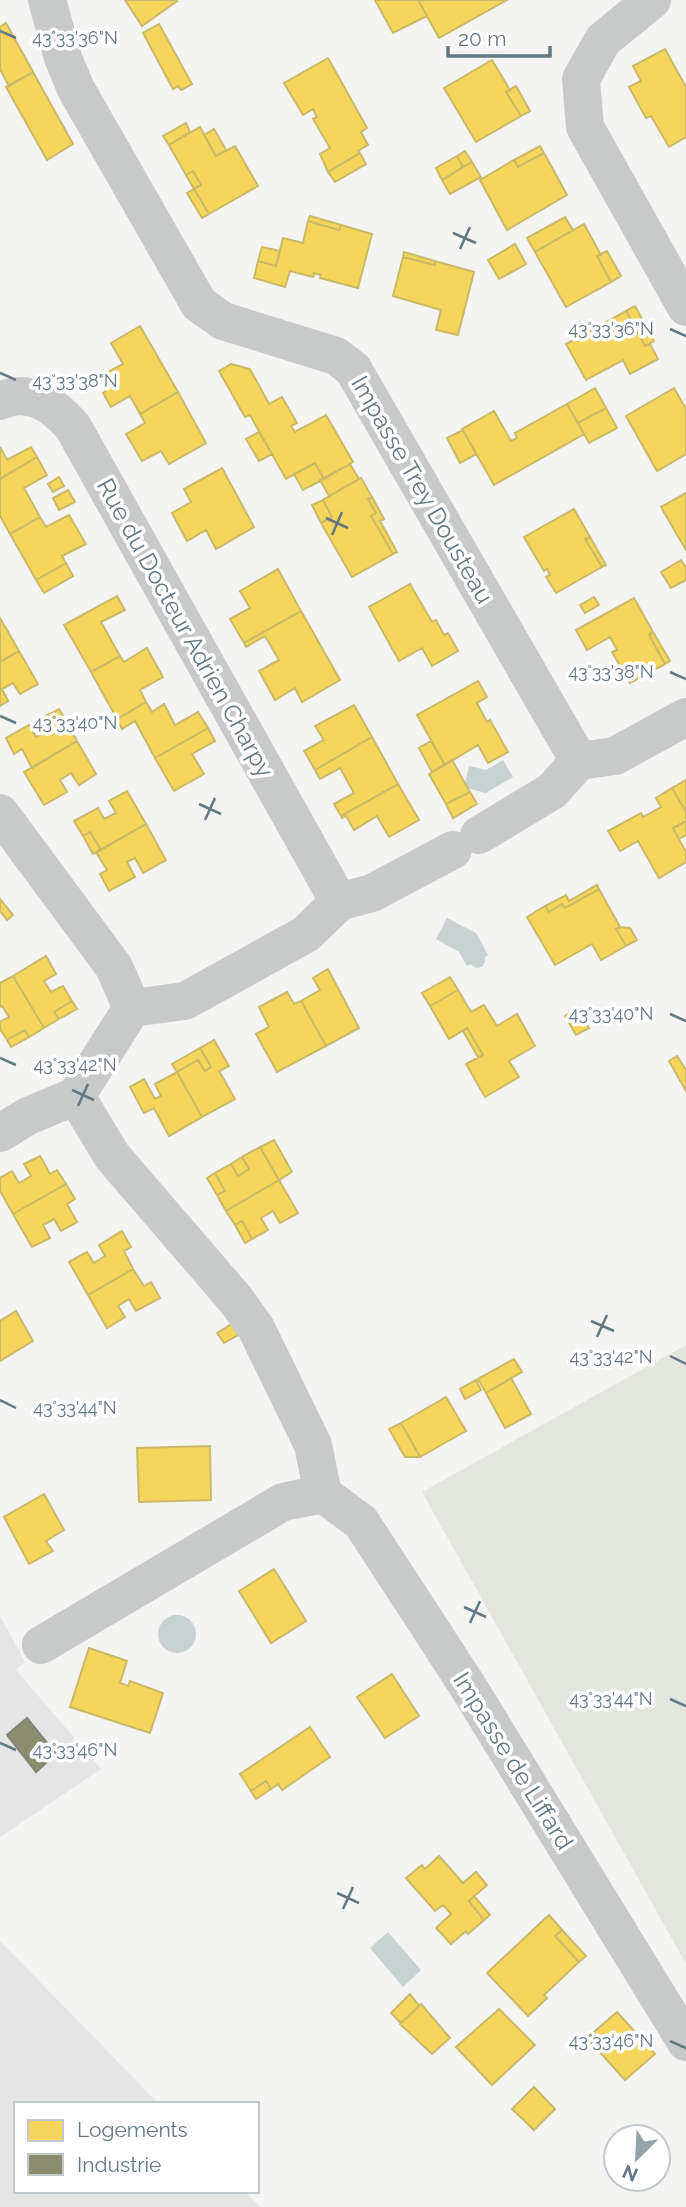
<svg xmlns="http://www.w3.org/2000/svg" width="686" height="2207" font-family="Raleway,sans-serif">
  <style>
    .built { fill: #e4e5e4 }
    .green { fill: #e3e6df }
    .water { fill: #c8d2d3 }
    .homes { fill: #f6d55c; stroke: #cab967; stroke-width: 2 }
    .industry { fill: #8c8c6e; stroke: #808674; stroke-width: 2 }
    .lines { fill: none; stroke-linecap: round; stroke-linejoin: round }
    .minor { stroke: #c8caca; stroke-width: 38 }
    .ticks { fill: none; stroke: #647882; stroke-width: 2.5 }
    .labels { text-anchor: middle; stroke-width: 7; stroke-linejoin: round; paint-order: stroke }
    .street-label { font-size: 24px; fill: #647882; stroke: #fff }
    .ticks-label { font-size: 18px; text-anchor: middle; fill: #647882; stroke: #fff; stroke-width: 7; stroke-linejoin: round; paint-order: stroke }
  </style>
  <rect width="100%" height="100%" fill="#f4f4f2"/>
  <!-- built -->
  <path class="built" d="M0,1616l25,46 -9,8 85,99 -101,68z
    M0,1941l159,163h-143v87h229l15,16h-260z"/>
  <!-- green -->
  <path class="green" d="M686,1345v619l-264,-472z"/>
  <!-- water -->
  <path class="water" d="M503,760l10,17 -27,16 -19,-5 -2,-5 4,-17 17,4z
    M447,918l29,15 12,22 -3,2v5l-3,5 -6,1 -5,-4 -4,2 -8,-14 -23,-13z
    M158 1634a19 19 0 1 1 38 0a19 19 0 1 1-38 0Z
    M388,1932l33,38 -18,17 -33,-39z"/>
  <!-- homes -->
  <path class="homes" d="M125,0h51l1,1 -35,25z
    M375,0h43l9,16 -34,17z
    M418,0h89l-68,38z
    M6,23l27,49 -24,14 -9,-17v-42z
    M159,24l33,60 -11,6 -3,-4 -5,3 -30,-56z
    M665,49l21,38v50l-17,10 -18,-31 -5,2 -17,-31 12,-6 -8,-15z
    M328,58l39,70 -6,4 7,13 -10,6 2,2 -32,19 -8,-18 10,-6 -17,-29 4,-2 -4,-8 -10,6 -19,-32z
    M492,60l18,30 -4,2 15,24 -45,26 -32,-54z
    M33,72l40,72 -26,16 -41,-73z
    M516,86l14,25 -9,5 -15,-24z
    M186,123l4,9 -21,13 -6,-9z
    M200,127l16,29 19,-10 23,40 -49,28 -15,-25 7,-4 -8,-14 -7,4 -17,-30z
    M214,129l12,21 -10,6 -12,-21z
    M540,146l4,7 -26,14 -4,-7z
    M465,151l7,11 -9,5 -6,-11z
    M360,153l6,11 -31,18 -7,-10z
    M544,153l23,42 -60,35 -27,-50 34,-20 4,7z
    M457,156l6,11 -21,13 -6,-12z
    M472,162l9,15 -31,17 -8,-14z
    M193,171l8,14 -7,4 -8,-14z
    M194,189l15,25 -7,4 -15,-25z
    M310,216l31,9 -2,5 -31,-9z
    M565,217l8,13 -38,22 -8,-14z
    M308,221l31,9 2,-5 31,9 -14,54 -38,-10 1,-3 -7,-2 -1,4 -23,-6 -5,16 -31,-9 4,-17 18,5 7,-28 20,5z
    M584,224l17,31 -4,1 14,26 -45,25 -31,-55z
    M515,244l11,20 -27,15 -11,-19z
    M262,247l18,4 -4,15 -18,-5z
    M607,251l14,25 -10,6 -14,-26z
    M404,252l31,9v4l-32,-8z
    M403,257l32,8v-4l39,11 -16,63 -22,-5 5,-20 -48,-14z
    M635,306l19,35 -9,5 -19,-35z
    M626,311l19,35 5,-2 8,15 -28,15 -7,-14 -37,20 -20,-36z
    M140,326l38,66 -38,22 -10,-18 -19,11 -8,-14 4,-3 -8,-13 24,-13 -12,-21z
    M231,364l19,5 19,35 13,-7 15,26 -6,3 4,6 31,-17 27,47 -29,17 -9,-16 -29,16 -36,-64 -5,2 -26,-46z
    M595,388l11,20 -28,15 -11,-19z
    M674,388l12,21v45l-29,17 -31,-55z
    M178,392l28,51 -37,21 -8,-13 -19,10 -16,-27 19,-11 -5,-9z
    M567,404l17,30 -90,51 -32,-56 32,-18 17,30 6,-3 -2,-5z
    M606,408l11,20 -28,15 -11,-20z
    M463,430l13,24 -16,9 -13,-25z
    M259,432l13,22 -13,7 -13,-22z
    M0,447l7,13 24,-13 6,10 -37,22z
    M37,457l10,18 -23,13 16,29 -30,17 -10,-18v-37z
    M315,463l9,16 -21,11 -9,-16z
    M350,464l9,15 -30,17 -9,-16z
    M222,468l32,59 -38,22 -10,-19 -19,11 -15,-28 19,-11 -7,-13z
    M59,477l5,9 -11,6 -5,-8z
    M361,478l11,19 -4,2 8,14 -5,3 22,38 -41,23 -31,-54 11,-6 -9,-17z
    M68,490l7,12 -16,8 -6,-12z
    M686,493v57l-25,-43z
    M372,497l12,22 -4,2 17,31 -4,2 -22,-38 5,-3 -8,-14z
    M323,500l9,17 -11,6 -9,-18z
    M574,509l16,28 -5,2 17,28 -46,26 -10,-16 4,-2 -3,-6 -3,2 -20,-34z
    M69,515l17,29 -24,12 4,7 -30,17 -26,-46 30,-17 6,10z
    M590,537l16,28 -4,2 -17,-28z
    M681,560l5,8v12l-15,8 -10,-16z
    M66,563l7,13 -29,17 -8,-13z
    M278,569l23,42 -57,32 -14,-24 20,-11 -10,-17z
    M410,584l22,38 4,-2 8,15 4,-2 10,18 -26,15 -10,-18 -23,13 -30,-54z
    M117,596l8,14 -24,12 19,34 -29,16 -27,-47z
    M594,597l5,8 -14,8 -5,-8z
    M634,598l19,34 -4,3 16,29 -35,19 -18,-31 5,-2 -7,-13 -23,13 -11,-20z
    M301,611l39,69 -38,22 -7,-14 -20,12 -16,-29 20,-11 -14,-24 -19,11 -2,-4z
    M0,618l19,33 -19,11z
    M653,632l17,29 -5,3 -16,-29z
    M147,648l16,29 -23,13 6,12 -29,17 -26,-47 29,-16 4,6z
    M19,651l19,33 -18,10 -7,-11 -11,6 6,12 -8,5v-44z
    M478,681l9,16 -10,6 10,19 3,-2 18,32 -20,11 -10,-18 -33,20 -28,-50z
    M146,702l6,10 12,-8 11,21 23,-13 10,16 -53,30 -20,-37 -13,8 -5,-10z
    M354,705l18,32 -57,33 -11,-19 20,-11 -9,-14z
    M59,709l18,32 -45,27 -10,-19 -8,5 -8,-16 23,-13 7,12 11,-6 -7,-12z
    M208,728l7,13 -23,13 12,20 -30,17 -19,-33z
    M372,737l26,47 -57,32 -7,-12 20,-11 -14,-25 -20,11 -5,-9z
    M77,741l19,33 -17,11 -8,-12 -11,7 7,12 -23,13 -20,-33z
    M431,741l14,24 -13,7 -13,-24z
    M452,760l18,32 -24,12 -17,-30z
    M686,780v32l-14,-24z
    M398,784l21,36 -30,17 -12,-21 -23,14 -8,-14 -4,2 -1,-2z
    M672,788l14,24v9l-13,7 13,24v10l-27,16 -21,-37 -18,10 -12,-20 33,-18 2,4 18,-10 -5,-9z
    M127,791l19,33 -45,26 -11,-18 -7,4 -9,-15 24,-13 6,11 12,-6 -7,-12z
    M470,792l7,12 -24,14 -7,-14z
    M686,821v14l-7,4 -6,-11z
    M146,824l20,36 -23,13 -8,-15 -8,4 8,15 -26,14 -9,-17 7,-4 -11,-18z
    M90,832l11,18 -8,4 -10,-18z
    M597,885l2,4 -34,19 -3,-4 -13,8 -4,-6 21,-11 3,6z
    M599,889l21,38 -4,2 10,17 -25,14 -9,-16 -37,21 -28,-48 18,-11 4,6 13,-8 3,4z
    M0,899l13,16 -6,5 -7,-9z
    M620,927l10,1 7,12 -11,6 -10,-17z
    M46,956l10,18 -12,7 7,11 12,-6 9,15 -18,11 5,7 -15,9 -31,-52z
    M328,969l31,59 -33,18 -25,-45 19,-11 -7,-12z
    M13,976l31,52 -15,9 -4,-7 -18,10 -7,-11v-7l9,-5 -7,-11 -2,1v-24z
    M450,977l8,13 -28,16 -8,-13z
    M458,990l13,22 13,-7 13,21 20,-12 18,32 -26,15 10,16 -34,20 -19,-33 17,-9 -16,-27 -18,11 -19,-33z
    M287,992l7,12 7,-3 25,45 -49,26 -21,-38 13,-7 -10,-20z
    M72,1001l5,8 -18,10 -5,-7z
    M577,1008l12,20 -13,7 -11,-19z
    M467,1028l16,27 -5,2 -15,-26z
    M25,1030l4,7 -18,10 -4,-7z
    M214,1040l15,26 -10,5 16,28 -33,18 -25,-45 21,-12 7,11 6,-4 -11,-19z
    M200,1048l11,19 -6,4 -7,-11 -21,12 -5,-8z
    M677,1056l9,14v21l-17,-30z
    M177,1072l25,45 -33,19 -15,-28 -10,5 -14,-26 14,-8 11,20 6,-3 -6,-12z
    M274,1140l18,32 -13,8 -19,-33z
    M260,1147l19,33 -53,31 -9,-16 8,-4 -10,-18 16,-9 7,12 11,-7 -7,-12z
    M40,1156l10,18 7,-4 9,14 -53,30 -13,-23v-13l12,-7 7,12 12,-7 -7,-12z
    M242,1157l7,12 -11,7 -7,-12z
    M215,1173l10,18 -8,4 -10,-17z
    M279,1180l19,33 -18,10 -7,-12 -12,7 7,12 -16,9 -10,-18 -7,4 -9,-14z
    M66,1184l9,15 -8,5 10,18 -16,9 -7,-12 -11,6 7,13 -18,9 -19,-33z
    M242,1221l10,18 -7,4 -10,-18z
    M122,1231l9,16 -7,4 9,18 -45,26 -19,-33 18,-10 7,11 11,-7 -6,-11z
    M133,1269l11,17 7,-4 9,16 -24,13 -7,-12 -11,7 7,11 -18,11 -19,-33z
    M16,1311l17,30 -33,20v-40z
    M232,1324l6,11 -14,8 -7,-10z
    M514,1359l8,13 -36,21 -8,-14z
    M511,1378l20,36 -26,14 -19,-35z
    M476,1380l5,10 -16,9 -5,-10z
    M446,1397l20,34 -46,26 -19,-34z
    M401,1423l19,34h-15l-16,-28z
    M210,1446l1,54 -72,2 -2,-54z
    M44,1494l20,36 -18,11 7,10 -24,13 -25,-47z
    M274,1569l32,52 -35,22 -32,-52z
    M89,1648l38,13 -7,22 8,3 2,-5 33,12 -13,40 -80,-26z
    M392,1674l27,42 -34,22 -28,-41z
    M310,1727l20,30 -48,33 -4,-6 -7,5 -5,-8 -15,10 -11,-17z
    M266,1781l5,8 -15,10 -5,-8z
    M439,1856l24,27 13,-11 11,13 -18,16 15,19 -16,14 -2,-3 -15,13 -15,-16 15,-14 -8,-9 -8,6 -29,-33 16,-13 3,4z
    M474,1896l16,19 -6,5 -15,-19z
    M549,1915l13,15 -7,6 24,26 -35,33 3,3 -19,18 -41,-43z
    M562,1930l24,26 -7,6 -24,-26z
    M410,1994l9,12 -18,17 -10,-10z
    M421,2004l29,34 -18,16 -32,-30z
    M499,2009l36,36 -43,40 -36,-38z
    M617,2012l38,42 -30,26 -38,-42z
    M534,2087l21,22 -21,21 -22,-21z"/>
  <!-- industry -->
  <path class="industry" d="M27,1718l29,36 -20,18 -29,-37z"/>
  <g class="lines">
    <!-- minor -->
    <path class="minor" d="M47,0l16,58 13,31 123,215 24,17 113,35 17,13 226,392
      M652,0l-49,40 -22,39 4,48 101,180
      M0,401c29,-14 54,4 73,26l266,475 -33,32 -121,67 -53,7
      M0,813l114,154 18,41 -56,88 36,60 124,144 20,28 57,117 10,49
      M479,835l73,-44 27,-30 36,-5 71,-39
      M339,902l33,-9 81,-43
      M0,1133l28,-17 48,-20
      M41,1645l242,-143 40,-8 38,28 106,163 219,357"/>
  </g>
  <!-- ticks -->
  <path class="ticks" d="M0,31l16,7M453,233l23,10M460,249l10,-22M670,329l16,7M0,373l16,7M326,518l22,10M332,535l10,-23M670,672l16,7M0,716l16,7M199,804l22,10M205,820l10,-22M670,1014l16,7M0,1058l16,7M72,1090l22,10M78,1106l10,-22M591,1321l23,10M597,1337l10,-22M670,1356l16,8M0,1400l16,8M464,1607l22,10M470,1623l10,-22M670,1699l16,7M0,1743l16,7M337,1893l22,10M343,1909l10,-22M670,2041l16,7"/>
  <g class="labels">
    <!-- street labels -->
    <g class="street-label">
      <text transform="translate(422 490) rotate(60)" y="8">Impasse Trey Dousteau</text>
      <text transform="translate(185 628) rotate(61)" y="8">Rue du Docteur Adrien Charpy</text>
      <text transform="translate(513 1761) rotate(58)" y="8">Impasse de Liffard</text>
    </g>
  </g>
  <g class="ticks-label">
    <text x="75" y="44">43°33'36"N</text>
    <text x="611" y="335">43°33'36"N</text>
    <text x="75" y="387">43°33'38"N</text>
    <text x="611" y="678">43°33'38"N</text>
    <text x="75" y="729">43°33'40"N</text>
    <text x="611" y="1020">43°33'40"N</text>
    <text x="75" y="1071">43°33'42"N</text>
    <text x="611" y="1363">43°33'42"N</text>
    <text x="75" y="1414">43°33'44"N</text>
    <text x="611" y="1705">43°33'44"N</text>
    <text x="75" y="1756">43°33'46"N</text>
    <text x="611" y="2047">43°33'46"N</text>
  </g>
  <!-- legend -->
  <rect x="14" y="2102" width="245" height="91" fill="#ffffff" stroke="#c1c9cd" stroke-width="2"/>
  <rect x="28" y="2120" width="35" height="21" fill="#f6d55c" stroke="#c1c9cd" stroke-width="2"/>
  <text x="77" y="2137" font-size="21" fill="#647882">Logements</text>
  <rect x="28" y="2154" width="35" height="21" fill="#8c8c6e" stroke="#c1c9cd" stroke-width="2"/>
  <text x="77" y="2172" font-size="21" fill="#647882">Industrie</text>
  <!-- north arrow -->
  <g transform="translate(637 2158) rotate(204)"><circle r="33" fill="#ffffff" stroke="#c1c9cd" stroke-width="2"/>
  <path d="M0-5L12 26L0 18L-12 26Z" fill="#96a3a9"/>
  <text y="-10" font-size="19" font-weight="bold" text-anchor="middle" fill="#647882">N</text>
  </g>
  <!-- scale -->
  <path d="M448 46v10h102v-10" fill="none" stroke="#647882" stroke-width="3.5"/>
  <text x="458" y="46" font-size="21" fill="#647882" stroke="#ffffff" stroke-width="5" paint-order="stroke">20 m</text>
</svg>
